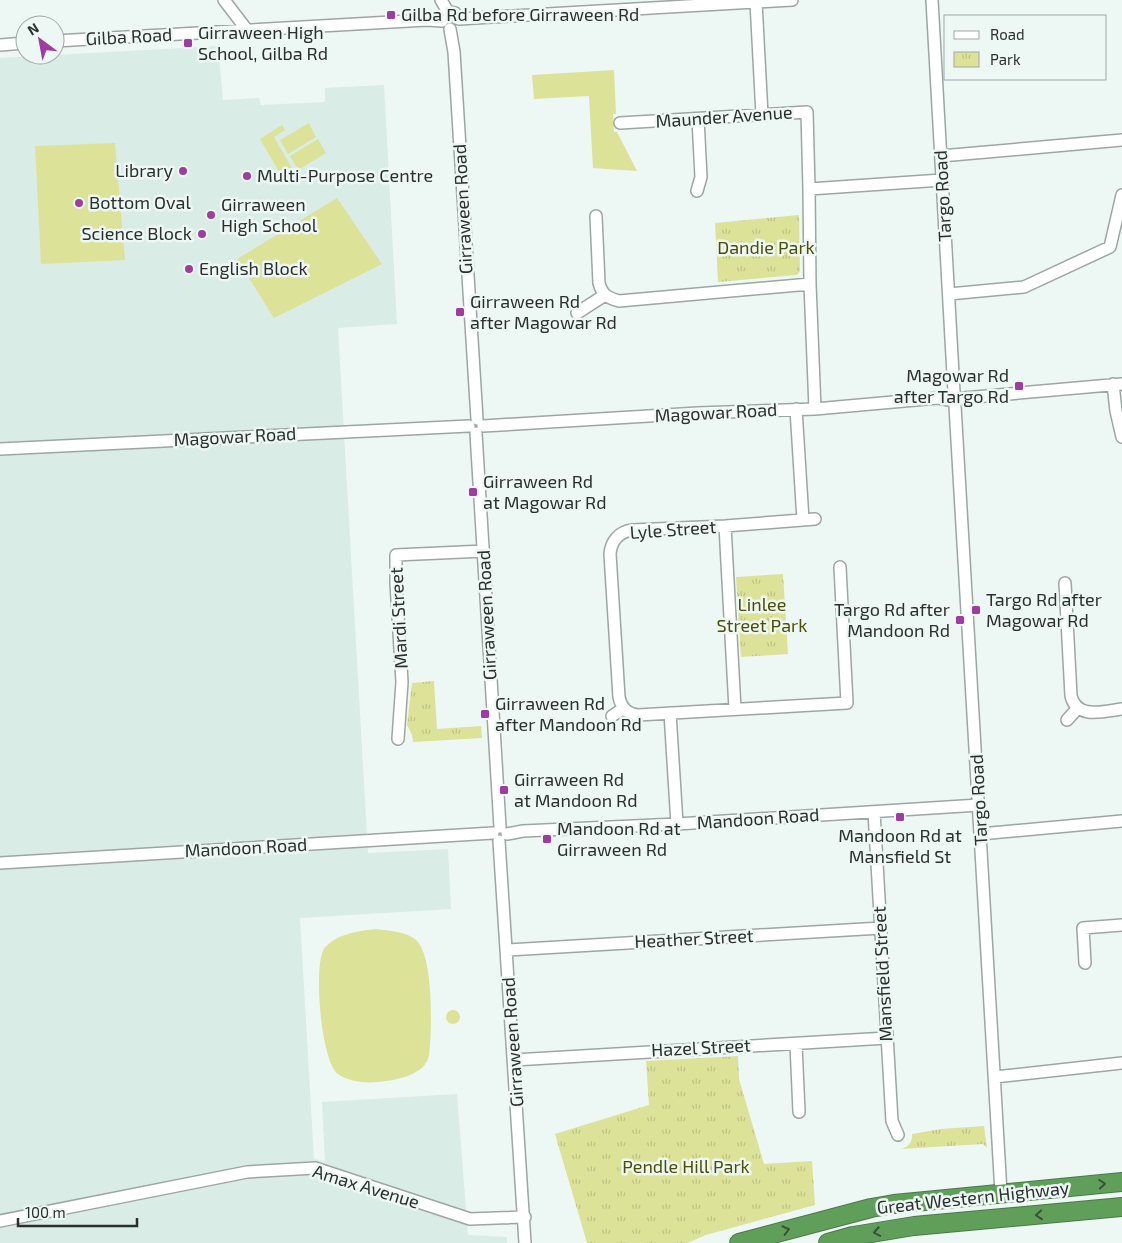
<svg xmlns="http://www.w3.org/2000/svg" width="1122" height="1243" font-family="'Exo 2',sans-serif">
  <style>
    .built { fill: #daece6 }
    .green { fill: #dde299 }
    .park { fill: url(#park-tufts) }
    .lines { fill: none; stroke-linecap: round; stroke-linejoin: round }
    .minor-casing { stroke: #9da6a3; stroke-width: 14 }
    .highway-casing { stroke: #4d784a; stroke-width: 20 }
    .minor { stroke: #fff; stroke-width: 11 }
    .highway { stroke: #5f9f59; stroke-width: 18 }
    .oneway { stroke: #3b513b }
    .poi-dot { fill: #9f3ca2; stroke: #edf7f4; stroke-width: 2 }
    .labels { text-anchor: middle; stroke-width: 5; stroke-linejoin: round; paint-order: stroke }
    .poi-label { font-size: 18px; fill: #2b2f2e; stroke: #edf7f4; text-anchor: start }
    .street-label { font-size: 18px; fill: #2b2f2e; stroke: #edf7f4 }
    .park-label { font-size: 18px; fill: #4d4f00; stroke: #edf7f4 }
  </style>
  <defs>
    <pattern id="park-tufts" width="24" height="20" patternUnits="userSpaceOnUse" patternTransform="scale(1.25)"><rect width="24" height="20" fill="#dde299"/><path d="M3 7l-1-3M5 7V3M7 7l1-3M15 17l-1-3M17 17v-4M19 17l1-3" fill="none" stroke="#bec284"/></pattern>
  </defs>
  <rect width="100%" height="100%" fill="#edf7f4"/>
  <!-- built -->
  <path class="built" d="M218,46l5,54 36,-2 2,7 64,-3v-14l59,-3 13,239 -59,4 30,525 80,-4 3,60 -151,9 14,241 11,2 -3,-59 135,-8 11,141 39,2v6h-507v-1185z"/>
  <!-- green -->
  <path class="green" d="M614,70l2,44h-3l1,18h3l20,39 -44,-3 -4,-72 -55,3 -2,-24z
    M309,123l7,14 -28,17 -8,-14z
    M282,125l3,5 -11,7 18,31 -11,7 -21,-36z
    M318,139l8,14 -28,17 -8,-14z
    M115,143l10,117 -84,4 -6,-118z
    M337,198l45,66 -108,54 -37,-59z
    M376,929c12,2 30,2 40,11 18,16 16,92 13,115 -2,13 -16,20 -28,23 -19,5 -46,8 -63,-4 -17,-12 -25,-108 -14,-125 11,-15 35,-18 52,-20z"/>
  <!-- park -->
  <path class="park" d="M799,215l1,56 -3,4 -79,7 -3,-59z
    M783,574l5,80 -47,3 -5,-80z
    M434,681l3,48 44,-3 1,12 -69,4 -1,-7 -5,-10 5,-42z
    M446 1017a7 7 0 1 1 14 0a7 7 0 1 1-14 0Z
    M738,1056l1,23 25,85 48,-3 3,44 -109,30 -19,8h-100l-32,-109 94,-29 -3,-44z
    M984,1126l3,22 -4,-4 -82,5c7,-2 12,-7 11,-15l29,-5z"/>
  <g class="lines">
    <!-- minor casing -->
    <g class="minor-casing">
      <path id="minor" d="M224,0l23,30
        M441,0l7,12
        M932,0l22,392
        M756,2l6,113
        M448,12l7,1 4,6
        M459,19l333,-19
        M450,29l4,23 23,367
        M55,41l372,-21 15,1
        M0,45l25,-2
        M620,123l187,-11 2,77 1,95 5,125
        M941,156l181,-16
        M809,189l133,-9
        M697,191l4,-14 -3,-58
        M596,216l3,67c3,12 9,15 20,18l191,-17
        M949,294l75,-7 86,-40 12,-52
        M577,313l28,-18
        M1113,384l3,27 6,26
        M963,398l159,-14
        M955,406l46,787
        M796,409l7,111
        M483,426l215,-13 117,-4 123,-11 11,2
        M476,433l24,394
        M0,449l469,-23
        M815,519l-90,7 -93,4c-13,2 -21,11 -22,24l9,143c2,10 8,17 19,18l209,-12 -7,-136
        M725,526l10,183
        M1065,583l6,113c6,24 33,15 51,13
        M670,713l7,111
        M612,716l12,-8
        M1067,720l10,-11
        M398,739l4,-57 -6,-99v-28l88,-4
        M874,812l18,309 6,14
        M507,834l16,-3 154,-7 302,-19
        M980,834l142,-13
        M499,841l26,402
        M0,863l493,-30
        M507,950l374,-22
        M1085,963l-2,-35 39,-3
        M796,1044l3,68
        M514,1060l373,-22
        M995,1077l127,-14
        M0,1221l247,-49 68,-4 155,51 55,-2"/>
    </g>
    <!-- highway casing -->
    <g class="highway-casing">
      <path id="highway" d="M739,1243l132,-35 23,-4 228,-22
        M828,1243l25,-7 61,-10 208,-19"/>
    </g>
    <!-- minor -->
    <use href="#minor" class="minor"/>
    <!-- highway -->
    <use href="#highway" class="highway"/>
  </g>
  <!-- one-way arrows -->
  <defs><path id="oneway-chevron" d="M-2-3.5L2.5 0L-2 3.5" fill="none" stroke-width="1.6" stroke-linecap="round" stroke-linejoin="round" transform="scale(1.25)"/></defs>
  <g class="oneway">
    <use href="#oneway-chevron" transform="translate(1102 1184) rotate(-5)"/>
    <use href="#oneway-chevron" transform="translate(1039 1215) rotate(175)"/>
    <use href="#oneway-chevron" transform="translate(786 1230) rotate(-14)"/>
    <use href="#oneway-chevron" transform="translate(877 1232) rotate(170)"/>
  </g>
  <!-- markers -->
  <g class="poi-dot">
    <rect x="386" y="10" width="10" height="10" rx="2.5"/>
    <rect x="183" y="38" width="10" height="10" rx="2.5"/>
    <circle cx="183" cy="171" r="5"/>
    <circle cx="247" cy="176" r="5"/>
    <circle cx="79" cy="203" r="5"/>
    <circle cx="211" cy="215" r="5"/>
    <circle cx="202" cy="234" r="5"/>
    <circle cx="189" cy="269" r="5"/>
    <rect x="455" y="307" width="10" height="10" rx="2.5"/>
    <rect x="1014" y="381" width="10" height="10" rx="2.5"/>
    <rect x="468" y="487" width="10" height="10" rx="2.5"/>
    <rect x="971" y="605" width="10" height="10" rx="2.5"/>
    <rect x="955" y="615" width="10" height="10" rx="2.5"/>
    <rect x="480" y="709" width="10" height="10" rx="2.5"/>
    <rect x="499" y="785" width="10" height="10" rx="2.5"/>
    <rect x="895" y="812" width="10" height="10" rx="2.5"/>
    <rect x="542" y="834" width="10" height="10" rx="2.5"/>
  </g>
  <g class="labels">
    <!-- poi labels -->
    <g class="poi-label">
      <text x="401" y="21">Gilba Rd before Girraween Rd</text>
      <text x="198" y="39">Girraween High<tspan x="198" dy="21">School, Gilba Rd</tspan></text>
      <text x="173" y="177" text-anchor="end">Library</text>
      <text x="257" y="182">Multi-Purpose Centre</text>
      <text x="89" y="209">Bottom Oval</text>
      <text x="221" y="211">Girraween<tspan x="221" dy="21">High School</tspan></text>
      <text x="192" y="240" text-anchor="end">Science Block</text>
      <text x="199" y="275">English Block</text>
      <text x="470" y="308">Girraween Rd<tspan x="470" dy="21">after Magowar Rd</tspan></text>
      <text x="1009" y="382" text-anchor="end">Magowar Rd<tspan x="1009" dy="21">after Targo Rd</tspan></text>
      <text x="483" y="488">Girraween Rd<tspan x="483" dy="21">at Magowar Rd</tspan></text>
      <text x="986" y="606">Targo Rd after<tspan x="986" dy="21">Magowar Rd</tspan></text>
      <text x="950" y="616" text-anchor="end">Targo Rd after<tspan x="950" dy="21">Mandoon Rd</tspan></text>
      <text x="495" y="710">Girraween Rd<tspan x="495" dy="21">after Mandoon Rd</tspan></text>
      <text x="514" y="786">Girraween Rd<tspan x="514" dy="21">at Mandoon Rd</tspan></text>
      <text x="557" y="835">Mandoon Rd at<tspan x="557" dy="21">Girraween Rd</tspan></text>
      <text x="900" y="842" text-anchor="middle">Mandoon Rd at<tspan x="900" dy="21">Mansfield St</tspan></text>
    </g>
    <!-- street labels -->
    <g class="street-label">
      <text transform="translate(129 37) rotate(-3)" y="6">Gilba Road</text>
      <text transform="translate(724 117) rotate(-4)" y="6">Maunder Avenue</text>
      <text transform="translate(943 196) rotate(-93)" y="6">Targo Road</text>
      <text transform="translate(463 209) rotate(-93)" y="6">Girraween Road</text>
      <text transform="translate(716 413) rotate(-3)" y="6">Magowar Road</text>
      <text transform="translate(235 437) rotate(-3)" y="6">Magowar Road</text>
      <text transform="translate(673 530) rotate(-4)" y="6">Lyle Street</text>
      <text transform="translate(487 615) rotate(-93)" y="6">Girraween Road</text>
      <text transform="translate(399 618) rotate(-93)" y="6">Mardi Street</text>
      <text transform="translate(979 800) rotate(-93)" y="6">Targo Road</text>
      <text transform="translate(758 819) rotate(-4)" y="6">Mandoon Road</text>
      <text transform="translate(246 848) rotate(-3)" y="6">Mandoon Road</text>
      <text transform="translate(694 939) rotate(-3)" y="6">Heather Street</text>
      <text transform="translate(883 974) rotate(-93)" y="6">Mansfield Street</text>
      <text transform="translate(513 1042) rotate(-94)" y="6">Girraween Road</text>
      <text transform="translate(701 1048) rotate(-3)" y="6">Hazel Street</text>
      <text transform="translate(366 1187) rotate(17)" y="6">Amax Avenue</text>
      <text transform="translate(973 1198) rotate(-6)" y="6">Great Western Highway</text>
    </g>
    <!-- park labels -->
    <g class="park-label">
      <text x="766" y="254">Dandie Park</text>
      <text x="762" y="611">Linlee<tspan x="762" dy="21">Street Park</tspan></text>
      <text x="686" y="1173">Pendle Hill Park</text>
    </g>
  </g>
  <!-- legend -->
  <rect x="944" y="15" width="162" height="65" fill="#edf7f4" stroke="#9fa7a5"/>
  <rect x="954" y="31" width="25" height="8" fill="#ffffff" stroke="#9fa7a5"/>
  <text x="990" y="40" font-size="15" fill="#2b2f2e">Road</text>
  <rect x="954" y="52" width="25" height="15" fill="url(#park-tufts)" stroke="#9fa7a5"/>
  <text x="990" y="65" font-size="15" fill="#2b2f2e">Park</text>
  <!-- north arrow -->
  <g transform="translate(40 40) rotate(328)"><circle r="24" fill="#edf7f4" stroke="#9fa7a5"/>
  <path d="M0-4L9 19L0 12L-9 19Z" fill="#9f3ca2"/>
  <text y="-8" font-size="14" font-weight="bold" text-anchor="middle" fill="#2b2f2e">N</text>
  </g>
  <!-- scale -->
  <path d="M18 1218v8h119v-8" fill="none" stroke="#2b2f2e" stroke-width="2.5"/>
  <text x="25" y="1218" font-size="15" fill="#2b2f2e" stroke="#edf7f4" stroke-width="4" paint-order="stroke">100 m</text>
</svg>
